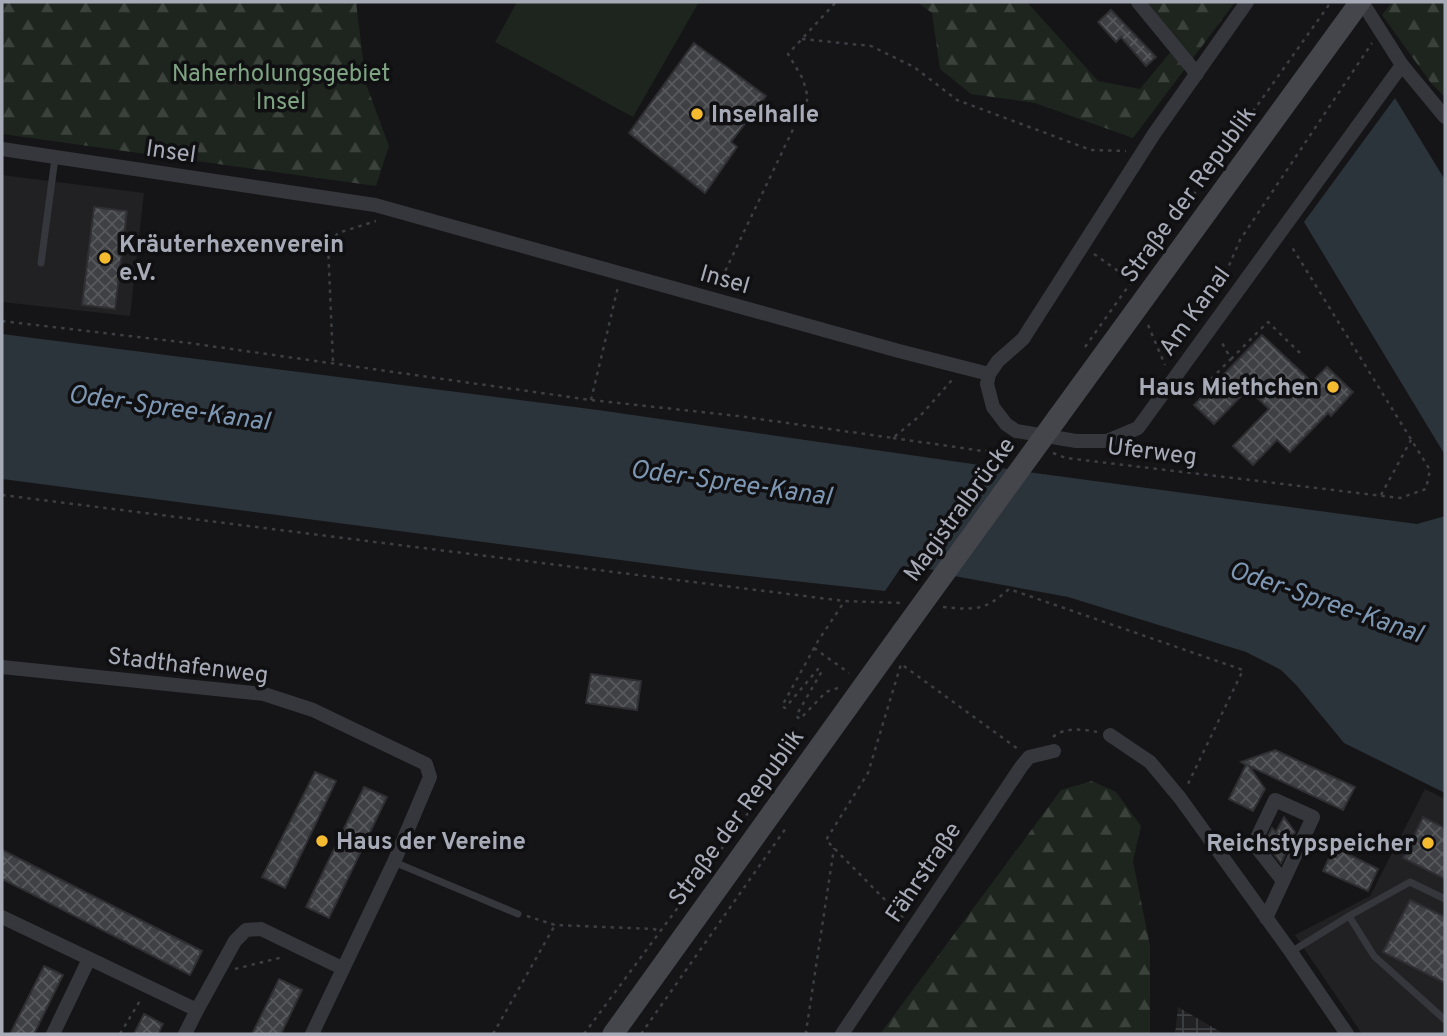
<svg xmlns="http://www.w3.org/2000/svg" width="1447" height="1036" font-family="Overpass,sans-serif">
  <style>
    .built { fill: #212124 }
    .industrial { fill: url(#industrial-grid) }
    .forest { fill: url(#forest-firs) }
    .garden { fill: #1d251e }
    .water { fill: #2b333b }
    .building { fill: url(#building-cross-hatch); stroke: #2f2f33; stroke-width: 2 }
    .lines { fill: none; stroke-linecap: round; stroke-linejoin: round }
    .path { stroke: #3c3e43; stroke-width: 2.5; stroke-dasharray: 3.5 5; stroke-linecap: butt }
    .service { stroke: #36373c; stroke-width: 7 }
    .minor { stroke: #36373c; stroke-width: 14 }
    .secondary { stroke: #44464c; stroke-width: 21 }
    .secondary-bridge { stroke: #44464c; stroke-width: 21 }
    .poi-dot { fill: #f4bb30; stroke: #101012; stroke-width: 2.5 }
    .labels { text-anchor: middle; stroke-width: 7; stroke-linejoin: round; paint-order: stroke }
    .park-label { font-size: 24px; fill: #7ea382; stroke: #101012 }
    .poi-label { font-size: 24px; font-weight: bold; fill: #a7abb7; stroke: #101012; text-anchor: start }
    .street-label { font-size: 24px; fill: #a7abb7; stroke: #101012 }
    .water-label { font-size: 26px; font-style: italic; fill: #7d97b3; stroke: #101012 }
  </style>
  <defs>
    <pattern id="industrial-grid" width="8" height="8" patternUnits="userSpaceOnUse" patternTransform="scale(1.75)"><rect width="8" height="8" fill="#212124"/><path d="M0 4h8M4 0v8" fill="none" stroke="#3e3f42"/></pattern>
    <pattern id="forest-firs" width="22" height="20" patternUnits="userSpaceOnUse" patternTransform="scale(1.75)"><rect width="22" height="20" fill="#1d251e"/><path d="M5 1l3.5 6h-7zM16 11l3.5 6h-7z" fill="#3b423c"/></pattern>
    <pattern id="building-cross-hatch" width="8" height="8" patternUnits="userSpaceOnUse" patternTransform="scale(1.75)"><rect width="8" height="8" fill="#3f4044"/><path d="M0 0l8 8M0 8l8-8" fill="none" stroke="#58595d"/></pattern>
  </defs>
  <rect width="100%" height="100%" fill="#151517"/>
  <!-- built -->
  <path class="built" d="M2,175l142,18 -14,123 -128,-14z
    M1425,789l20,10v235h-83l-67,-99 75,-39z"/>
  <!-- industrial -->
  <path class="industrial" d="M1178,1007l46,27h-49z"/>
  <!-- forest -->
  <path class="forest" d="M2,2h354l10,82 23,62 -13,40 -374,-52z
    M917,2h110l71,79 42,8 38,-46 -34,-41h91l-102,136 -98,-35 -64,-9 -31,-25 -8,-56z
    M1392,2h53v95l-14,-14 -49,-68z
    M1092,781l24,11 25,34 -8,35 17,85v88h-270l181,-244z"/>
  <!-- garden -->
  <path class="garden" d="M517,2h182l-66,115 -138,-75z"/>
  <!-- water -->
  <path class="water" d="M1395,98l50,82v275l-141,-233z
    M2,334l596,76 437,63 382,51 28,-8v277l-101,-50 -47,-57 -16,-16 -35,-18 -178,-55 -114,-21 -38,-11 -16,4 -15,22 -181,-20 -702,-92z"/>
  <!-- building -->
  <path class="building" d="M1111,10l45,47 -10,9 -25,-29 -5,5 -18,-20z
    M694,43l72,53 -35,46 6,5 -32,46 -76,-60z
    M94,207l33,4 -12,98 -33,-4z
    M1262,335l50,47 15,-15 26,25 -22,24 -3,-3 -38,39 -13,-12 -24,25 -20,-19 36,-37 -21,-20 -34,35 -20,-19z
    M591,674l50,7 -4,29 -51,-7z
    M1275,750l80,37 -12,23 -94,-44 16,23 -12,22 -24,-12 17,-34 -5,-3z
    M315,772l21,9 -51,107 -23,-11z
    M364,787l23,10 -58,121 -23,-11z
    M1284,817l11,15 -14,31 -16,-20 7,-15 4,4z
    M1423,817l22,11v51l-42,-21z
    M1334,847l44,22 -10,22 -45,-20z
    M2,850l200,101 -12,24 -188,-96z
    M1410,900l35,17v66l-62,-31z
    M44,966l19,9 -29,59h-24z
    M279,979l23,11 -21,44h-29z
    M144,1014l19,10 -5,10h-24z"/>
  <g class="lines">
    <!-- path -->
    <path class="path" d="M802,39l69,7 43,21 43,33 134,50 35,1
      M1094,254l37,26
      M718,286l90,-188 -5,-19 -15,-25 48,-52
      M1219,289l21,-49 132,-197
      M2,321l187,22 402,57 147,16 155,22 29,-24 30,-34
      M1148,325l17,40
      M1085,347l246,-345
      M1231,359l37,-37 32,31
      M333,361l-5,-116 10,-12 38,-12
      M1211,379l20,-20 -10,-18
      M591,400l27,-113
      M893,438l90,13 32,-4
      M1053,453l13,5 334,40 26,-9 4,-19 -140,-226
      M2,495l842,106 57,2
      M1381,495l30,-55
      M943,607c31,3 42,4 66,-18l234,81 -56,116
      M814,648l35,25
      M838,688l-12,4 -26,27 -4,-3 26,-45 -4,-2 -33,39 -3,-2 36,-65 26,-39
      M1053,737c11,-10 30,-8 44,-5
      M527,916l28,9 99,4 7,3
      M903,918l-77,-78 42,-67 33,-109 117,85
      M235,969l48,-12
      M120,1034l21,-35
      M493,1034l62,-109
      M584,1034l170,-229
      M641,1034l145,-206
      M807,1034l-1,-2 28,-184"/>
    <!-- service -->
    <path class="service" d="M41,263l14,-105
      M394,862l124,52
      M1349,916l61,-34 35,17
      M1291,952l58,-36 25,40 71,64"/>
    <!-- minor -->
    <path class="minor" d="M1138,2l59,72
      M1247,2l-93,132 -131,205 -25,22 -9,13 -2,10 6,23 13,17 10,7 60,10h31l31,-13 264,-363
      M1362,2l40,63 43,52
      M2,149l373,56 524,146 90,23
      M2,667l262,27 49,16 113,54 4,13 -36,85 -82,172
      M1110,735l40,27 30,36 111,154 56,82
      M2,917l195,93 -12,24
      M1266,918l47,-101 -38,-17 -21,44 29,37
      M197,1010l38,-69 11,-11 15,-1 81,39
      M53,1034l36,-75
      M842,1034l179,-267 8,-10 25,-6"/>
    <!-- secondary -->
    <path class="secondary" d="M1058,417l302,-415
      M613,1034l289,-402"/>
    <!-- secondary-bridge -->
    <path class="secondary-bridge" d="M902,632l156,-215"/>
  </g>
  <!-- markers -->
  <g class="poi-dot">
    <circle cx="697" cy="114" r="7"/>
    <circle cx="105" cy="258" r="7"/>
    <circle cx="1333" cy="387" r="7"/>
    <circle cx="322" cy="841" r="7"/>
    <circle cx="1428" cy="843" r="7"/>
  </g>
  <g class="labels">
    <!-- park labels -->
    <g class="park-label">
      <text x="281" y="81">Naherholungsgebiet<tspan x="281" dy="28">Insel</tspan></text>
    </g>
    <!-- poi labels -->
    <g class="poi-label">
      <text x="711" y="122">Inselhalle</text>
      <text x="119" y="252">Kräuterhexenverein<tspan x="119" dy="28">e.V.</tspan></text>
      <text x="1319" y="395" text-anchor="end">Haus Miethchen</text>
      <text x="336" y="849">Haus der Vereine</text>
      <text x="1414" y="851" text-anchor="end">Reichstypspeicher</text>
    </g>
    <!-- street labels -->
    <g class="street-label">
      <text transform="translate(171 151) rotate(8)" y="8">Insel</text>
      <text transform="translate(1188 194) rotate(-54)" y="8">Straße der Republik</text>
      <text transform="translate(725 279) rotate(16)" y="8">Insel</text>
      <text transform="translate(1194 311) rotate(-54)" y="8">Am Kanal</text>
      <text transform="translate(1152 451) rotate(7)" y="8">Uferweg</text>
      <text transform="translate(959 509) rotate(-54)" y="8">Magistralbrücke</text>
      <text transform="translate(188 665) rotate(7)" y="8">Stadthafenweg</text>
      <text transform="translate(736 817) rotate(-54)" y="8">Straße der Republik</text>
      <text transform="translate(923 872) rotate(-56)" y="8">Fährstraße</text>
    </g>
    <!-- water labels -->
    <g class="water-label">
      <text transform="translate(169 407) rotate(8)" y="9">Oder-Spree-Kanal</text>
      <text transform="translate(731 482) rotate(8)" y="9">Oder-Spree-Kanal</text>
      <text transform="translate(1326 601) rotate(19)" y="9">Oder-Spree-Kanal</text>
    </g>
  </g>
  <!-- border -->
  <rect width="1447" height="1036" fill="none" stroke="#a7abb7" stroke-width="7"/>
</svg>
